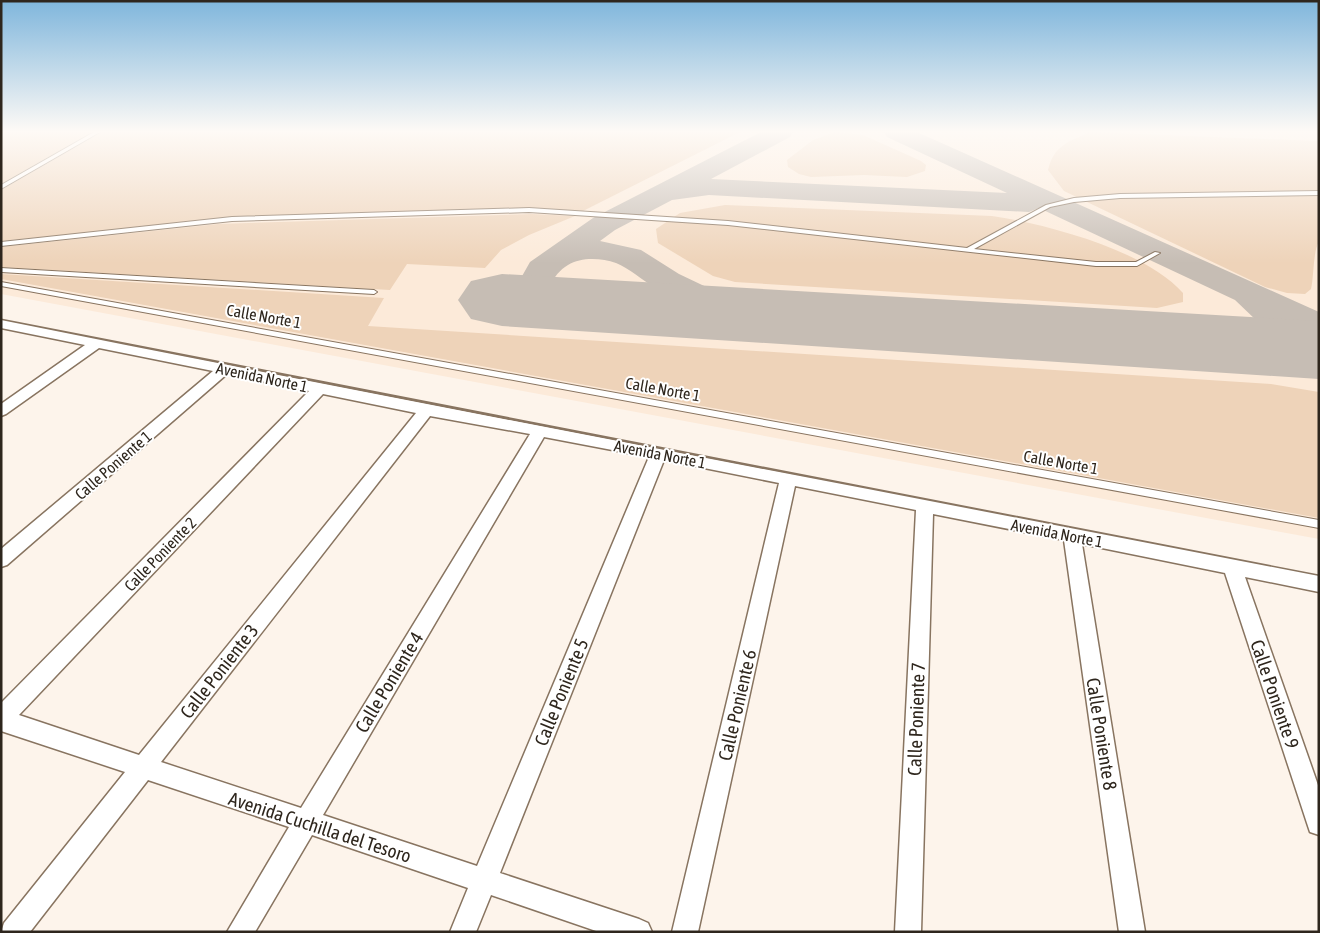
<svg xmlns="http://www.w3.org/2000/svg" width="1320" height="933" font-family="'Asap Condensed',sans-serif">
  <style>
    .built { fill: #fcead9 }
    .green { fill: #eed3b9 }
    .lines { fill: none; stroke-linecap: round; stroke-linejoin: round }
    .taxiway { fill: #c6bdb4; fill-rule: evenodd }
    .runway { fill: #c6bdb4; fill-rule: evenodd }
    .lane-casing { stroke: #887460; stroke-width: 2 }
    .street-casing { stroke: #887460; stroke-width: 3 }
    .lane { fill: #fff; fill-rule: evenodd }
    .street { fill: #fff; fill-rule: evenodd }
    .labels { text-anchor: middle; stroke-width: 4; stroke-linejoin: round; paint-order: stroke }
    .street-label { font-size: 16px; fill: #2e261d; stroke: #fff }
    .near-street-label { font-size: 19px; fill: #2e261d; stroke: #fff }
  </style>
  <rect width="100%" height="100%" fill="#fdf4eb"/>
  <!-- built -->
  <path class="built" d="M1,132h1318v407l-1318,-245z"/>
  <!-- green -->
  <path class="green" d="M1,132h91l-91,52z
    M102,132h638l-159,80 -40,-4 -307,10 -233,23v-51z
    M835,132l28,3 58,26 5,4 -1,6 -18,6 -43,-2 -53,2 -12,-3 -11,-7 -1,-7 26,-20z
    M1090,132l229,9v101c-6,8 -5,35 -8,47l-6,5 -18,-1 -22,-6 -201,-96 -16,-21c6,-25 20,-28 42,-38z
    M725,205l267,11c55,8 153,34 191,77v9l-26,6 -422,-26 -22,-6 -55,-33 -2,-14 24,-16z
    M532,214l43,2 -46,19 -28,15 -16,18 -78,-4 -17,26 -389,-23v-20l217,-23z
    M1,274l383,24 -16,28 903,58 48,8v126l-1318,-239z"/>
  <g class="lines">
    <!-- taxiway -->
    <path class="taxiway" d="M761,132h32l-3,5 -79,42 296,14 -120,-56 -3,-5h33l402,180v25l-22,-8 -14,20 -47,7 -13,-3 -6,-8 6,-8 37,-8 -3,-8 -22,-21 -196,-92 -10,4 -320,-17 -37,5 -57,30 -15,11 41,9 38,24 42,20 29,8 54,7 5,8 -5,8c-42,10 -114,-16 -150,-38 -12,-7 -25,-19 -38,-24 -15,-5 -35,-6 -48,2 -17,10 -20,28 -31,43l-12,3 -12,-3 -5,-7 22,-39 63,-44z"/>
    <!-- runway -->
    <path class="runway" d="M502,274l817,47v58l-817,-53 -31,-7 -13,-19 13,-19z"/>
    <!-- lane casing -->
    <g class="lane-casing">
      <path id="lane" d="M94,132h6l-99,57v-4z
        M1319,191v4l-199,3 -46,4 -24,5 -76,42 122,13h40l19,-10 5,1 -23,13h-41l-368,-41 -199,-13 -297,9 -231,25v-4l231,-25 297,-9 199,13 239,27 79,-43 28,-7 46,-4z
        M1,268l373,22 3,2 -3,2 -373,-22z
        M1,282l1318,238v8l-1318,-242z"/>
    </g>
    <!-- street casing -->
    <g class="street-casing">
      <path id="street" d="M1,320c439,88 879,171 1318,256v16l-74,-15 74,211v47l-9,-3 -3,-9 -82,-250 -143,-29 63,388h-26l-55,-392 -131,-26 -12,418h-26l21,-422 -121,-24 -97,446h-26l107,-449 -115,-23 -164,413 139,46 9,4 4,9h-53l-108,-37 -15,37h-26l18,-44 -156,-53 -57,97h-28l62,-105 -141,-47 -118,152h-29l3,-9 121,-151 -124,-41v-28l308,-312 -82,-17 -220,191 -6,2v-18l212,-178 -114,-23 -93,66 -5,2v-12l84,-59 -84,-17zM323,394l93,19 -277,342 -120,-40zM430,416l100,18 -229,374 -140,-46zM544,437l105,20 -172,409 -154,-51z"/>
    </g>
    <!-- lane -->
    <use href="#lane" class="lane"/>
    <!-- street -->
    <use href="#street" class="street"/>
  </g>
  <!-- sky -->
  <linearGradient id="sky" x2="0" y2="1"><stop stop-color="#7fb6dc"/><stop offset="0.5" stop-color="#fefaf6"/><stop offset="1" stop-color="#fefaf6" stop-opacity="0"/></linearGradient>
  <rect width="1320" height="263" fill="url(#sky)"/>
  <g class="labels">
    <!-- street labels -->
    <g class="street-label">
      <text transform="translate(264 316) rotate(10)" y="6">Calle Norte 1</text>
      <text transform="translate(262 377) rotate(12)" y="6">Avenida Norte 1</text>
      <text transform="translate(663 389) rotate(10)" y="6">Calle Norte 1</text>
      <text transform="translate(660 454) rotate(11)" y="6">Avenida Norte 1</text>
      <text transform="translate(1061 462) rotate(10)" y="6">Calle Norte 1</text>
      <text transform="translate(113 465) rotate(-41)" y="6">Calle Poniente 1</text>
      <text transform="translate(1057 533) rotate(11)" y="6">Avenida Norte 1</text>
      <text transform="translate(160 554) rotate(-46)" y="6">Calle Poniente 2</text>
    </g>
    <!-- near-street labels -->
    <g class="near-street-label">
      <text transform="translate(219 671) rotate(-52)" y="7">Calle Poniente 3</text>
      <text transform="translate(389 682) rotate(-59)" y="7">Calle Poniente 4</text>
      <text transform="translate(561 692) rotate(-68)" y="7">Calle Poniente 5</text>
      <text transform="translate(1275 694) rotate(71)" y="7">Calle Poniente 9</text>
      <text transform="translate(737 705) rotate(-77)" y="7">Calle Poniente 6</text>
      <text transform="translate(916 719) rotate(-88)" y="7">Calle Poniente 7</text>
      <text transform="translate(1102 734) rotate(81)" y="7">Calle Poniente 8</text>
      <text transform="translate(320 827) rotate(18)" y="7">Avenida Cuchilla del Tesoro</text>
    </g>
  </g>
  <!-- border -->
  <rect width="1320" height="933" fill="none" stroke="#2e261d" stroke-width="5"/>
</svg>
